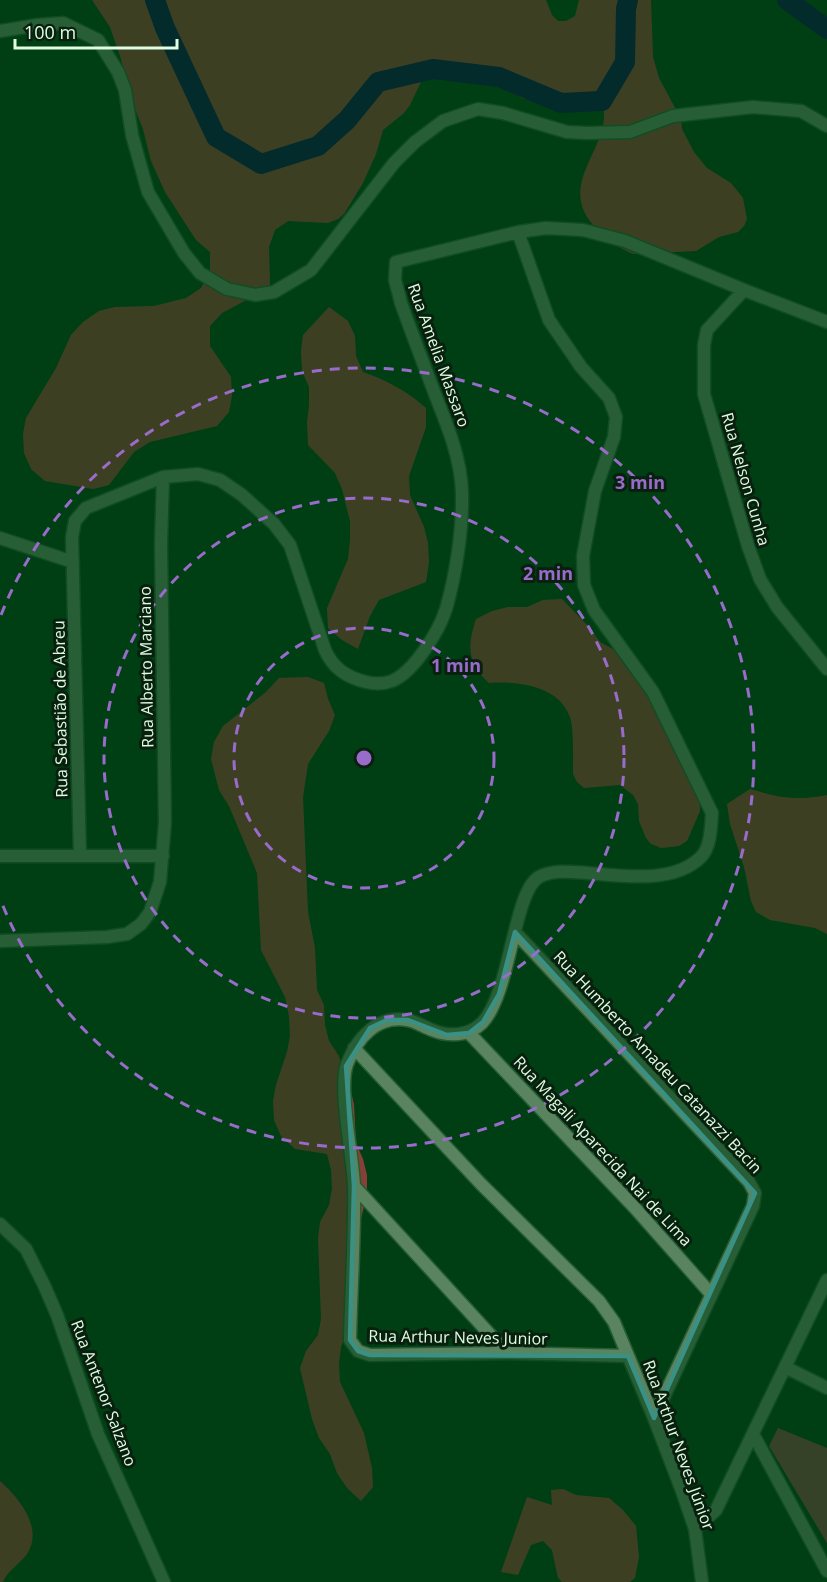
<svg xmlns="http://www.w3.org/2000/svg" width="827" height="1582" font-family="'Open Sans',sans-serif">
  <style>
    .green { fill: #78453e }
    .forest { fill: #883f37 }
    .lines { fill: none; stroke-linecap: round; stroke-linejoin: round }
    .river { stroke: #081249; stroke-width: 20 }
    .minor-casing { stroke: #245d35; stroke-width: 15 }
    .tertiary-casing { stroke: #245d35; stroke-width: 15 }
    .minor { stroke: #59845f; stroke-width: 12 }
    .tertiary { stroke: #59845f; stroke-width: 12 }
    .marked { fill: none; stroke: #399185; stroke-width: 4.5; stroke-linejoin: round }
    .ring { fill: none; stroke: #996bca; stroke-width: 3; stroke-dasharray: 10 8 }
    .labels { text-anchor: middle; stroke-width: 6; stroke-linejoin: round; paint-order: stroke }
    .street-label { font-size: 16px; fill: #dffde2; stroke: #09200e }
    .centre { fill: #996bca; stroke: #09200e; stroke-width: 3 }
    .ring-label { font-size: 18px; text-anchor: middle; font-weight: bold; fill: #996bca; stroke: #09200e; stroke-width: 6; stroke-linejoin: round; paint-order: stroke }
  </style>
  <rect width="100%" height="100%" fill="#003f14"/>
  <!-- green -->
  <path class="green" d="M778,1428l49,20v95l-58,-97z"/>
  <!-- forest -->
  <path class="forest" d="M92,0h454l6,15 6,6h8l9,-5 4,-16h72l2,57 6,21 22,41 1,10 12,23 13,16 24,15 12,15 4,21 -3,7 -6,6 -19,5 -23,14 -63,3c-13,-5 -24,-14 -34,-23 -54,-50 29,-91 -2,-140l-17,2 -17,8h-29l-12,-3 -18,-10 -33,-24 -27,2 -8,4 -10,6 -5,6 -11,23 -6,8 -21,17 -7,24 -13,29 -19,31 -6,5 -10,4 -40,-2 -13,9 -6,17 1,36 -1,5 -47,25 -12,13v20l21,31 1,19 -3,16 -12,14 -67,16 -16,10 -25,33 -16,4 -48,-8 -14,-12 -7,-16 -1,-19 3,-16 30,-50 15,-33 12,-13 16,-11 16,-4 39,-1 32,-8 15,-10 9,-17v-19l-14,-12 -31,-48 -14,-31 -8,-32 -14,-35 -8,-35 -11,-32z
    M329,307l19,14 7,15 1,20 7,16c23,8 44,19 63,36v19l-17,49 1,19 14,32 4,16 1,19 -3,20 -47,18 -9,16 -12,33 -16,-9 -14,-12 -1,-20 21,-49 2,-19v-19l-8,-32 -7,-16 -27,-28 -1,-23 2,-16v-19l-7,-16 -1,-20 2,-16z
    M562,599l27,28 11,15 20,11 19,26 60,106 1,26 -13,30 -8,5 -18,2 -10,-4 -5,-6 -7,-17 -1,-17 -5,-9 -13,-10 -36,3 -7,-6 -4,-8c0,-13 1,-46 -3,-57 -12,-32 -52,-36 -81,-34 -22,-20 -22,-37 -13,-64l16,-8 16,-4h19l16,-7z
    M308,677l16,6 4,16 7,16 -6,16 -21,33 -5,33 5,115 7,36 2,42 7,15 1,20 4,16 10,15 4,16 7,16 4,16 2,39 7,16 4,16v19l-8,33 -6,87 -12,33 -2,16 1,19 24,51 8,35 1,19 -12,14 -14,-13 -10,-15 -7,-19 -11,-16 -7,-19 -12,-51 6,-17 12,-16 3,-16 -3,-81 2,-16 9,-17 3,-16 -1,-19 -4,-16 -32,-5 -14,-13 -7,-16 -1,-19 3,-16 11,-33 3,-16 -1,-20 -4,-19 -24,-47 -4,-77 -28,-67 -10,-16 -8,-31 3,-17 9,-16 43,-34 13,-14z
    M750,789c30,9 47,12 77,6v139l-12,-6 -45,-8 -14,-8 -5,-11 -7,-34 -14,-43 -3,-20z
    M0,1481c19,17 44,47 27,73 -7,10 -20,17 -24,28h-3z
    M563,1489l13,6 33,3 14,12 13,16 3,31 -4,21 -5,4h-68l-4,-4 -6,-28 -9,-9 -12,4 -13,30 -17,-3 26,-75 25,8 -1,-15z"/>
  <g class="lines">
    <!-- river -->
    <path class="river" d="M155,0l10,28 51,109 45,27 57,-18 29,-26 31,-38 55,-13 66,8 62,26 41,-2 23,-39 1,-53 2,-9
      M787,0l40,29"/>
    <!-- minor casing -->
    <g class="minor-casing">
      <path id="minor" d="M518,232l31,88 32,47 28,31 7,19 -2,20 -19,54 -12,65 1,29 10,25 59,82 59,121c-1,13 -1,34 -11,44 -27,27 -78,19 -113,16 -15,-1 -35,-4 -49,4 -26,15 -28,116 -57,146 -13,13 -33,14 -50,7 -8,-3 -17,-9 -25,-10 -30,-5 -50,18 -60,44 -9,24 6,92 7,122 1,51 -3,103 -4,154l8,11 12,4 137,-2 121,3
        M744,290l-37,40 -3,15v49l44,152 12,33 17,28 50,62
        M0,538l73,24
        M0,856h163
        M80,856l-8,-319 3,-16 11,-13 77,-31 35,-3 22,6 22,15 32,29 16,21 35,105c8,18 21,27 41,32 8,2 18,2 26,-1 22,-9 47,-50 54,-72 10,-35 17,-80 16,-117 -1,-33 -14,-65 -26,-95 -12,-32 -24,-63 -35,-94l-6,-23 1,-18 122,-30 28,-4 37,2 42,11 119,49 83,32
        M515,932l234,250 6,11 -2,13 -99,212
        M0,941l107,-4 20,-3 14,-10 9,-12 10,-30 5,-60 -4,-278 2,-67
        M469,1033l166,175 76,86
        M354,1048l127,136 118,117 15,21 40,96 28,73 13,38 7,53
        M354,1186l153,167
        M0,1224l26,25 18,36 13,30 41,119 66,148
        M785,1367l42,21
        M753,1434l74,137
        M695,1529l21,-19 111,-230"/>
    </g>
    <!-- tertiary casing -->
    <g class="tertiary-casing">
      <path id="tertiary" d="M0,31l37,-6 26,-2 35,17 20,32 7,18 7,45 16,57 36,61 16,20 27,16 28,6 19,-3 37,-22 83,-107 21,-21 28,-21 35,-12 25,4 64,19 20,1 43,-1 43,-16 80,-9 48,4 26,15"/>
    </g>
    <!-- minor -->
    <use href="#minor" class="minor"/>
    <!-- tertiary -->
    <use href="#tertiary" class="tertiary"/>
  </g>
  <!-- marked area -->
  <path d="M0 0H827V1582H0ZM515,932l240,261 -101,225 -26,-62 -258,-1 -12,-4 -8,-11 4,-154 -8,-120 24,-38 17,-8h21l39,15 22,-2 14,-11 16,-28z" fill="#003f14" fill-opacity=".55" fill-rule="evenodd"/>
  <path class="marked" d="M515,932l240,261 -101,225 -26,-62 -258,-1 -12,-4 -8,-11 4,-154 -8,-120 24,-38 17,-8h21l39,15 22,-2 14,-11 16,-28z"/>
  <!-- distance rings -->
  <g class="ring">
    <circle cx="364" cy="758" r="130"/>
    <circle cx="364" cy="758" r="260"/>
    <path d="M1 615A390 390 0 1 1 1 901"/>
  </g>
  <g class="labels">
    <!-- street labels -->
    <g class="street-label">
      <text transform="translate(439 355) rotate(70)" y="6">Rua Amelia Massaro</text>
      <text transform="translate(746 479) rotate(74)" y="6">Rua Nelson Cunha</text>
      <text transform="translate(146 667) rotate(-91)" y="6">Rua Alberto Marciano</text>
      <text transform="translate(60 709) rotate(-91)" y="6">Rua Sebastião de Abreu</text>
      <text transform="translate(658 1062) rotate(47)" y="6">Rua Humberto Amadeu Catanazzi Bacin</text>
      <text transform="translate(603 1151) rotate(47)" y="6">Rua Magali Aparecida Nai de Lima</text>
      <text transform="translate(458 1337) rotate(1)" y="6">Rua Arthur Neves Junior</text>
      <text transform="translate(104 1393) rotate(69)" y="6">Rua Antenor Salzano</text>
      <text transform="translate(679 1445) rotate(70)" y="6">Rua Arthur Neves Júnior</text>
    </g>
  </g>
  <circle cx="364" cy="758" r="9" class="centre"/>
  <g class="ring-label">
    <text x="640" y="489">3 min</text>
    <text x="548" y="580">2 min</text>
    <text x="456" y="672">1 min</text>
  </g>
  <!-- scale -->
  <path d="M15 39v9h162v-9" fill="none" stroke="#dffde2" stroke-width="3"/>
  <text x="24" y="39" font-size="18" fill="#dffde2" stroke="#09200e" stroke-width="4.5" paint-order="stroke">100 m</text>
</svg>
